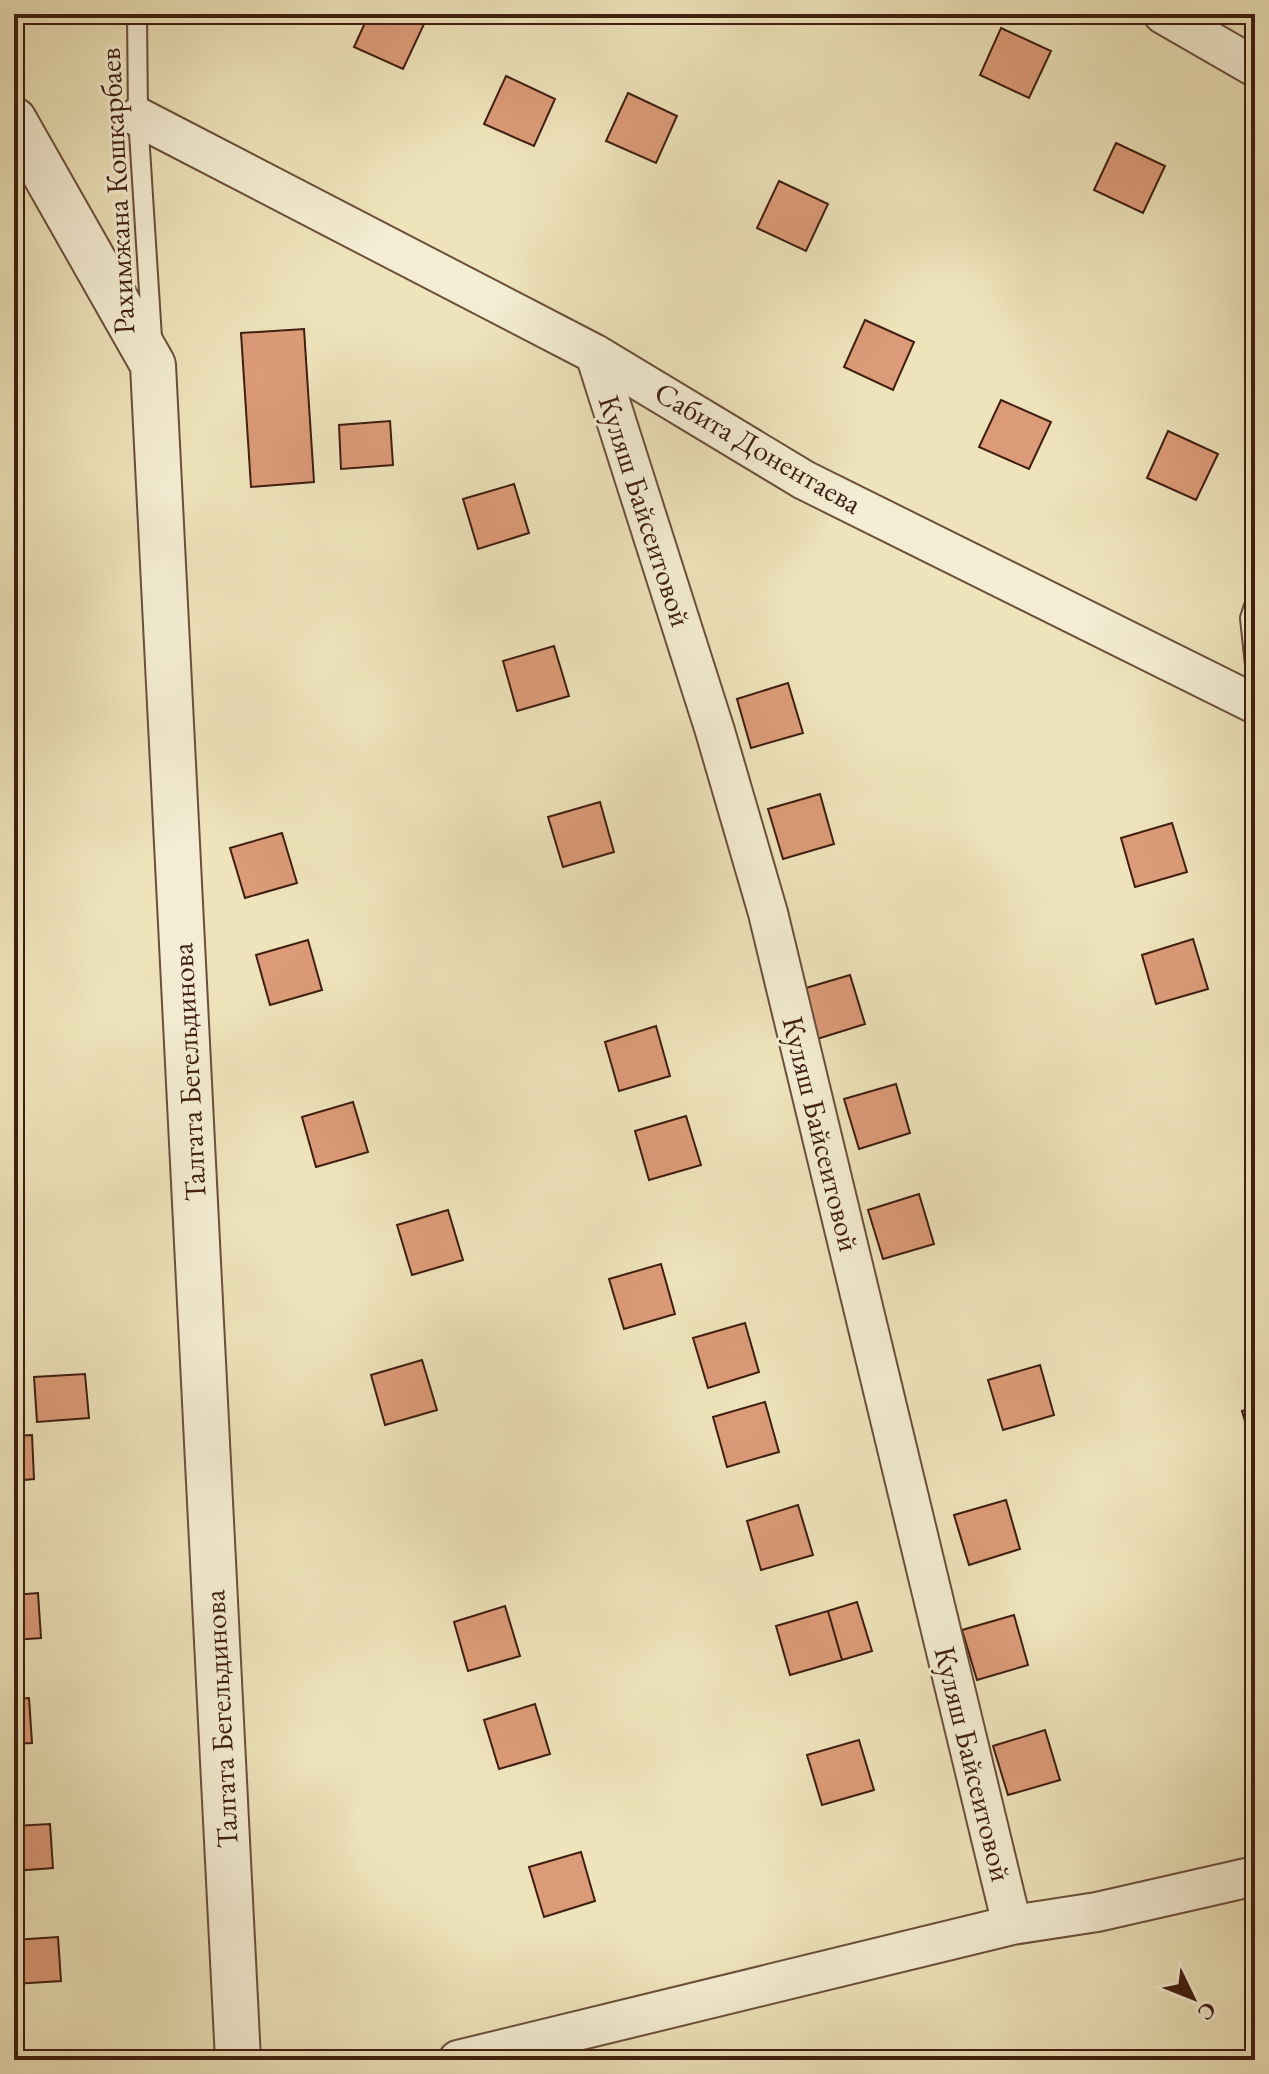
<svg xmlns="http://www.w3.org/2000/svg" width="1269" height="2074" font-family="'EB Garamond',serif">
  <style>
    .building { fill: #dc9b78; stroke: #3f1e10; stroke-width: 2 }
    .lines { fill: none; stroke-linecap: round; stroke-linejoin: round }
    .service-casing { stroke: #6b4f3b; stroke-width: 22 }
    .minor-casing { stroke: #6b4f3b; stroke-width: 42 }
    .tertiary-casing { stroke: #6b4f3b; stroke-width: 48 }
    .service { stroke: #f4edd3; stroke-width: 18 }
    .minor { stroke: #f4edd3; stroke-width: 38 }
    .tertiary { stroke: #f4edd3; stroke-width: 44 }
    .labels { text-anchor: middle; stroke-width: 6; stroke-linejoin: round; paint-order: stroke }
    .street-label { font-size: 30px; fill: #3f1e10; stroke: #f4edd3 }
  </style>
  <rect width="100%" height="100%" fill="#eee3bb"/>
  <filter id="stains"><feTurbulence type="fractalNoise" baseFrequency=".0025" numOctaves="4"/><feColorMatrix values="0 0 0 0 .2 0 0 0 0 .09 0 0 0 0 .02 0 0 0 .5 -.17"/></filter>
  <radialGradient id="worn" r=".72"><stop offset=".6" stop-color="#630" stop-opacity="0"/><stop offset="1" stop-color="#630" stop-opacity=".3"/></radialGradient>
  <!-- building -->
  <path class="building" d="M369,14h39l17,8 -22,47 -49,-22z
    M1001,28l50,23 -22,47 -49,-23z
    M506,76l49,23 -21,47 -50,-22z
    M628,93l49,23 -21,47 -50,-22z
    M1116,143l49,23 -22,47 -49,-23z
    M779,181l49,23 -22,47 -49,-23z
    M865,320l49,22 -21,48 -49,-23z
    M304,329l10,153 -63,5 -10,-154z
    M1001,400l50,22 -22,47 -50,-22z
    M390,421l3,44 -52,4 -2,-44z
    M1168,431l50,23 -22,46 -49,-22z
    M514,484l15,49 -51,16 -15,-50z
    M554,646l15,50 -52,15 -14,-50z
    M788,683l15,50 -52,15 -14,-49z
    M820,794l14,50 -51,15 -15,-50z
    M600,802l14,50 -51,15 -15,-50z
    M1172,823l15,49 -52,15 -14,-49z
    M282,833l15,50 -52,15 -15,-50z
    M1193,939l15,50 -52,15 -14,-49z
    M308,940l14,50 -52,15 -14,-50z
    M850,975l15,49 -51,16 -15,-50z
    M656,1026l14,50 -51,15 -14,-49z
    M896,1084l14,49 -51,16 -15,-50z
    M353,1102l15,50 -52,15 -14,-50z
    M686,1116l15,49 -52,15 -14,-49z
    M919,1194l15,50 -51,15 -15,-49z
    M448,1210l15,50 -51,15 -15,-50z
    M661,1264l14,50 -51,15 -15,-50z
    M745,1323l14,49 -51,16 -15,-50z
    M14,1332h6l3,44 -9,1z
    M422,1360l15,50 -52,15 -14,-50z
    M1040,1365l14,50 -51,15 -15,-50z
    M85,1374l4,44 -52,4 -3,-45z
    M765,1402l14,50 -52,15 -14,-50z
    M1255,1407v49l-13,-45z
    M32,1435l2,44 -20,2v-45z
    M1006,1500l14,49 -51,16 -15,-50z
    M798,1505l15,50 -52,15 -14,-49z
    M38,1593l3,45 -27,2v-45z
    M857,1602l15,49 -30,9 -14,-49z
    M505,1606l15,50 -52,15 -14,-49z
    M828,1611l14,49 -52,15 -14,-49z
    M1014,1615l14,50 -51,15 -15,-50z
    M29,1698l3,45 -18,1v-45z
    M535,1704l15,50 -51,15 -15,-49z
    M1045,1730l15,50 -52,15 -15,-49z
    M859,1740l15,50 -52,15 -15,-50z
    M50,1824l3,44 -39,3v-45z
    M581,1852l14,49 -51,16 -15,-50z
    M58,1937l3,44 -47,3v-44z"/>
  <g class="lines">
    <!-- service casing -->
    <g class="service-casing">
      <path id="service" d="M137,14l1,103 14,221
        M1255,603l-5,15 5,47"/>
    </g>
    <!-- minor casing -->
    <g class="minor-casing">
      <path id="minor" d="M1163,14l92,53
        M138,117l457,237 209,126 451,224
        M595,354l120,377 53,182 244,1012
        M458,2060l554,-135 85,-13 158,-36"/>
    </g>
    <!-- tertiary casing -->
    <g class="tertiary-casing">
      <path id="tertiary" d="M14,120l139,245 85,1695"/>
    </g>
    <!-- service -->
    <use href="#service" class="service"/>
    <!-- minor -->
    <use href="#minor" class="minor"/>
    <!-- tertiary -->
    <use href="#tertiary" class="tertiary"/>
  </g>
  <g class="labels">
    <!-- street labels -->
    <g class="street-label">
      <text transform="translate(117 191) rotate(-93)" y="10">Рахимжана Кошкарбаев</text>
      <text transform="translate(758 448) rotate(30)" y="10">Сабита Донентаева</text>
      <text transform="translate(645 511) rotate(72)" y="10">Куляш Байсеитовой</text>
      <text transform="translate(189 1072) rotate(-93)" y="10">Талгата Бегельдинова</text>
      <text transform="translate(821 1134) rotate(76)" y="10">Куляш Байсеитовой</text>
      <text transform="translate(221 1719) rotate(-93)" y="10">Талгата Бегельдинова</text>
      <text transform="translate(973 1764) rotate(76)" y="10">Куляш Байсеитовой</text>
    </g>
  </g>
  <!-- margin -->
  <rect width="1269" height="2074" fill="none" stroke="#eee3bb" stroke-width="48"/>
  <rect x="16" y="16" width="1237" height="2042" fill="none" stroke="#3f1e10" stroke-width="4"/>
  <rect x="24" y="24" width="1221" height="2026" fill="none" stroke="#3f1e10" stroke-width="2"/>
  <!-- north arrow -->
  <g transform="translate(1193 1998) rotate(133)" stroke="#f4edd3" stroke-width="6" paint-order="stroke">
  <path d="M0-6L14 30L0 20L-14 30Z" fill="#3f1e10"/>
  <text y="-12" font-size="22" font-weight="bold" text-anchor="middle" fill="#3f1e10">С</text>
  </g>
  <rect width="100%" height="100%" filter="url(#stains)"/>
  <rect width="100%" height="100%" fill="url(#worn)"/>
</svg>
